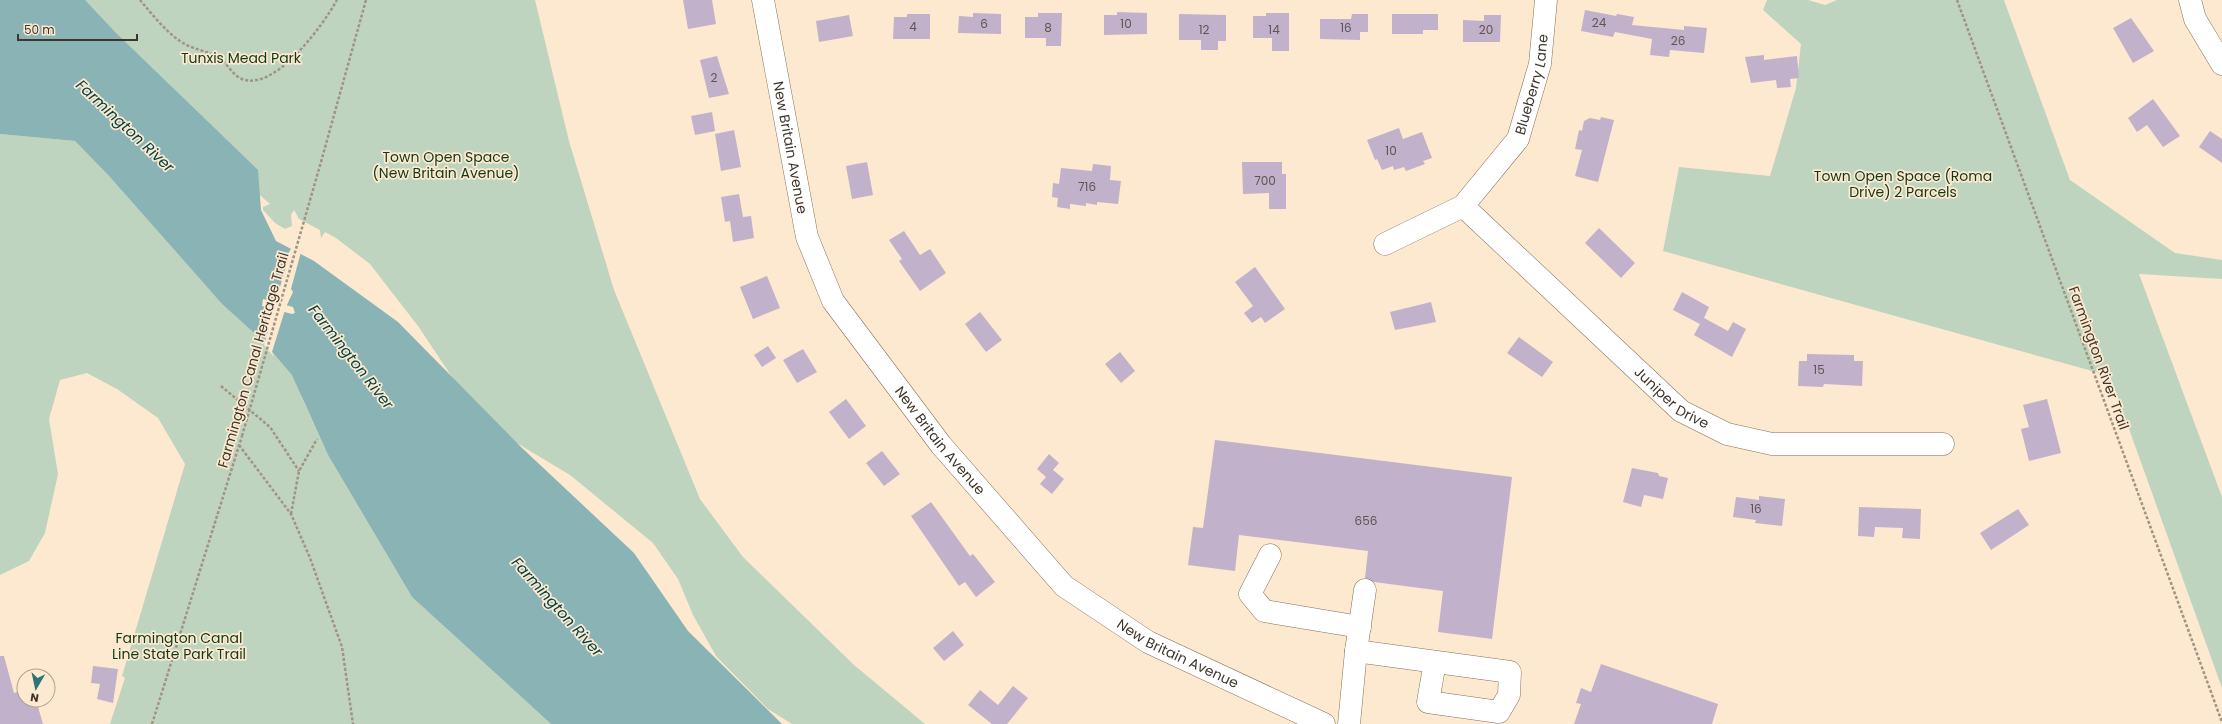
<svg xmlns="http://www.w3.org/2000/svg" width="2222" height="724" font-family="Poppins,sans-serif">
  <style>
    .green { fill: #bed4bf }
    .water { fill: #89b3b5; fill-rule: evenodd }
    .pier { fill: #fde9d0 }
    .building { fill: #c2b1ca }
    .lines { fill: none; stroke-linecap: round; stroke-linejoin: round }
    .minor-casing { stroke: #83715b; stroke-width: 23 }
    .path { stroke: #a19381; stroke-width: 2.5; stroke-dasharray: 3 2; stroke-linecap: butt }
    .minor { stroke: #fff; stroke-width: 22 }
    .path-bridge { stroke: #a19381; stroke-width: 2.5; stroke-dasharray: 3 2; stroke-linecap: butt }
    .labels { text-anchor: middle; stroke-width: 3.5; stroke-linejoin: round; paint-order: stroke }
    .number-label { font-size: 12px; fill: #5f5554 }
    .park-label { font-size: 14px; fill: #113916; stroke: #fde9d0 }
    .street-label { font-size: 14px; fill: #3e362c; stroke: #fde9d0 }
    .water-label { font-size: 15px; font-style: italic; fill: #004245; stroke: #fde9d0 }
  </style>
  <rect width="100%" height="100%" fill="#fde9d0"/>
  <!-- green -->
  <path class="green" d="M79,0h456l34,141 45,149 86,209 43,58 111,108 71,59h-133l-24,-15 -52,-53 -23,-41 -15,-36 -25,-36 -83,-68 -88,-53 -64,-96 -48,-62 -34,-26 -11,-6 -4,6 -1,-8 -21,-11 -5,-9 -3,5 1,11 -7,3 -10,-6 -12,-13v-3l7,-3 -24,-21z
    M1767,0h41l17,5 12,-5h167l66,180 105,73 47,7v19l-83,-5 83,223v191l-112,-312 -447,-125 16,-84 91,9 26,-88 5,-44 -38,-34z
    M0,134l75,7 34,35 113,128 29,26 9,3 26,1 16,64 26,57 84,142 139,127h-441l15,-46 -3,-2 63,-212 -27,-46 -41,-29 -30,-16 -27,7 -11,39 9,55 -13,59 -16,28 -29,14z"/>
  <!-- water -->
  <path class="water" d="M0,0h85l30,32 143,138 3,40 15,31 38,20 84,61 123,125 113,106 54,78 94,93h-231l-139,-127 -84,-142 -36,-80 -29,-34 -41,-37 -113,-128 -34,-35 -75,-7zM263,299l30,8 2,6 -3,1 -30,-8z"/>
  <!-- pier -->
  <path class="pier" d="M292,247l9,5 -10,37 2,3 -7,15 -11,-3 12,-41 -2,-4z
    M274,307l11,3 -13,42 2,5 -10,-12 5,-17 -3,-5 2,-6 4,-1z"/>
  <!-- building -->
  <path class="building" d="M683,0h29l4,24 -28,5z
    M1585,10l31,6 1,-2 17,3 -2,8 52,5v-4l23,2 -3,25 -34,-3 -1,7 -19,-2 2,-16 -37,-7 -2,5 -32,-6z
    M1117,12l30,1v21l-43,1v-20h13z
    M973,13l28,1v20l-43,-1 1,-17 14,1z
    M1038,13h24l-1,33h-15v-8h-21v-21h13z
    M1266,13h23v38h-17v-13h-19v-22h13z
    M907,14h23v25h-37l1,-22h13z
    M1179,14l47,1v26h-8v9h-17v-10h-22z
    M1352,14h16v18h-8v8l-40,-1v-20h31z
    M1392,14h46v16h-15v4h-31z
    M849,15l4,21 -34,6 -3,-21z
    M1484,15h17l-1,27h-37v-22l21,1z
    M2131,18l23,33 -21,12 -20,-35z
    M1764,55v5l33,-4 2,22 -9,1 1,8 -14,1 -1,-8 -25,3 -6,-26z
    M717,56l12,38 -20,4 -9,-38z
    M2153,99l27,37 -17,11 -16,-22 -10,7 -9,-14z
    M712,112l3,19 -20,4 -4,-19z
    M1601,117l13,3 -16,62 -23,-6 7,-26 -7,-1 4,-19 3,1 2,-10 6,-3 10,2z
    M1399,128l4,11 19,-7 10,26 -9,3 2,3 -19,7 -2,-4 -10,3 -1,-4 -11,4 -5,-11 -2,1 -8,-20z
    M734,130l7,37 -20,4 -6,-37z
    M2210,131l12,8v24l-23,-16z
    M867,162l6,33 -21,4 -6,-33z
    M1242,162h40v12h4v35h-17v-16l-26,1z
    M1093,164l18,2 -1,14 11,1 -3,23 -21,-2v3l-11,-2v3l-16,-2v5l-13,-2 1,-9 -6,-1 1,-14 6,1 2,-16 31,3z
    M739,194l4,23 8,-1 3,22 -21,4 -3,-21 -5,1 -4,-25z
    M1599,228l36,35 -14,15 -36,-35z
    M904,231l16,24 10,-6 16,24 -26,18 -21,-30 3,-2 -13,-19z
    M1255,267l30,42 -20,14 -4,-6 -9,6 -8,-10 9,-7 -18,-24z
    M767,276l13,32 -27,11 -13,-32z
    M1682,292l27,15 -5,11 24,13 5,-9 13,7 -14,28 -38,-22 6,-11 -27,-14z
    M1431,302l5,20 -41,8 -5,-18z
    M980,312l22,28 -16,12 -21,-28z
    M1519,337l34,25 -11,15 -35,-24z
    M768,346l8,12 -14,9 -8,-12z
    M803,349l14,23 -20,11 -14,-23z
    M1120,352l15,19 -14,12 -16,-19z
    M1807,354l47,1v6h9l-1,25 -38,-2 -1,3 -25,-1 1,-25h8z
    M846,399l20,27 -17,13 -20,-27z
    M2047,399l14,54 -32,8 -8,-32 8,-2 -6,-22z
    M1215,440l297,37 -20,162 -54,-7 5,-41 -69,-9 -9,-4 3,-27 -129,-16 -4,36 -47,-6 5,-38 10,1z
    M882,451l18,23 -16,12 -18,-23z
    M1049,454l10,9 -6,7 11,9 -12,15 -12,-10 6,-7 -9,-8z
    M1632,468l26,5 1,3 9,2 -5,21 -19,-4 -3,12 -18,-5z
    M1759,496l26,3 -3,27 -27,-3 1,-3 -23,-3 3,-20 23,3z
    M931,502l39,54 3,-2 22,28 -19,15 -11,-15 -6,4 -48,-70z
    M1859,507l62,2 -1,30 -18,-1 1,-10 -28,-1 -1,10 -16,-1z
    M2018,509l11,16 -38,25 -11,-17z
    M953,631l11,14 -20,16 -11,-13z
    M0,656h4l10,37 10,-3v10h12l7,24h-43z
    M1601,664l117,40 -6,20h-138l7,-20 -5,-1 5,-15 10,4z
    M93,666l25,3 -5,34 -16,-4 3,-15 -9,-1z
    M1013,686l15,12 -21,26h-15l-24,-19 12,-15 18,15z"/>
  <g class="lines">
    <!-- minor casing -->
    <g class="minor-casing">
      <g id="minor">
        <path id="s1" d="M763,0l44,237 26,64 108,144 123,141 84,56 176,82"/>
        <path d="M2190,0l5,19 27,45"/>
        <path id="s2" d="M1463,206l218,205 46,23 45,10h171"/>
        <path id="s3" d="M1385,244l78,-38 55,-67 22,-75 6,-64"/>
        <path d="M1270,555l-20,39 14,17 96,16"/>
        <path d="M1356,651l154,21 -1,23 -10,17 -71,-10 7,-40"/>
        <path d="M1349,724l7,-73 9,-61"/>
      </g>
    </g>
    <!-- path -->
    <path class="path" d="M140,0c12,14 25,31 40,41 11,8 26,10 37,15 9,5 15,19 25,23 33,13 81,-54 95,-79
      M1957,0l265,722
      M321,162l45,-162
      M221,386l49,41 29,44
      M239,445l52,69 19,44 32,89 11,77
      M291,514l8,-43 18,-32
      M152,724l90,-288"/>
    <!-- minor -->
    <use href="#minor" class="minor"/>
    <!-- path-bridge -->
    <path class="path-bridge" d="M242,436l79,-274"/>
  </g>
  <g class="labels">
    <!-- number labels -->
    <g class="number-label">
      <text x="1599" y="27">24</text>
      <text x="984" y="28">6</text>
      <text x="1126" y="28">10</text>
      <text x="913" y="31">4</text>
      <text x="1048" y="32">8</text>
      <text x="1346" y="32">16</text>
      <text x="1204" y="34">12</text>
      <text x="1274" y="34">14</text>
      <text x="1486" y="34">20</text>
      <text x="1678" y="45">26</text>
      <text x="714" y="82">2</text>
      <text x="1391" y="155">10</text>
      <text x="1265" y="185">700</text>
      <text x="1087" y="191">716</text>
      <text x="1819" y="374">15</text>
      <text x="1756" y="513">16</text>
      <text x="1366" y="525">656</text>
    </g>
    <!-- park labels -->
    <g class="park-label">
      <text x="241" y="63">Tunxis Mead Park</text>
      <text x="446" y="162">Town Open Space<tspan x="446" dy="16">(New Britain Avenue)</tspan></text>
      <text x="1903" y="181">Town Open Space (Roma<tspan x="1903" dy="16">Drive) 2 Parcels</tspan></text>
      <text x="179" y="643">Farmington Canal<tspan x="179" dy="16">Line State Park Trail</tspan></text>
    </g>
    <!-- street labels -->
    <g class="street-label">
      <text dy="5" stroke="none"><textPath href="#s3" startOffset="230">Blueberry Lane</textPath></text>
      <text dy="5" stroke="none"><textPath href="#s1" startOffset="150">New Britain Avenue</textPath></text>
      <text transform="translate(2099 358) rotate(70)" y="5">Farmington River Trail</text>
      <text transform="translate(253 360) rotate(-74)" y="5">Farmington Canal Heritage Trail</text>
      <text dy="5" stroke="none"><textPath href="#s2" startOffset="284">Juniper Drive</textPath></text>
      <text dy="5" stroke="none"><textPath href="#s1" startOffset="486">New Britain Avenue</textPath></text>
      <text dy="5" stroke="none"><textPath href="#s1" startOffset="810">New Britain Avenue</textPath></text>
    </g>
    <!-- water labels -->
    <g class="water-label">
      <text transform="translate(125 126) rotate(43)" y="5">Farmington River</text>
      <text transform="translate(351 357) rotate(52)" y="5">Farmington River</text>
      <text transform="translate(557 607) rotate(48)" y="5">Farmington River</text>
    </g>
  </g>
  <!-- north arrow -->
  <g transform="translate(36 688) rotate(189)"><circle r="19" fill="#fde9d0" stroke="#b1a18e"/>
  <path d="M0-3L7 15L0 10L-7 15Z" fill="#2b7575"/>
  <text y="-6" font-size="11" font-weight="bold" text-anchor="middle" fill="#3e362c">N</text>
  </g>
  <!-- scale -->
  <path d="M18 34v6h119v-6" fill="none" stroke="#3e362c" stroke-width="2"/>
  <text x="24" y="34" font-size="12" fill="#3e362c" stroke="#fde9d0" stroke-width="3" paint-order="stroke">50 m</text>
</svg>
